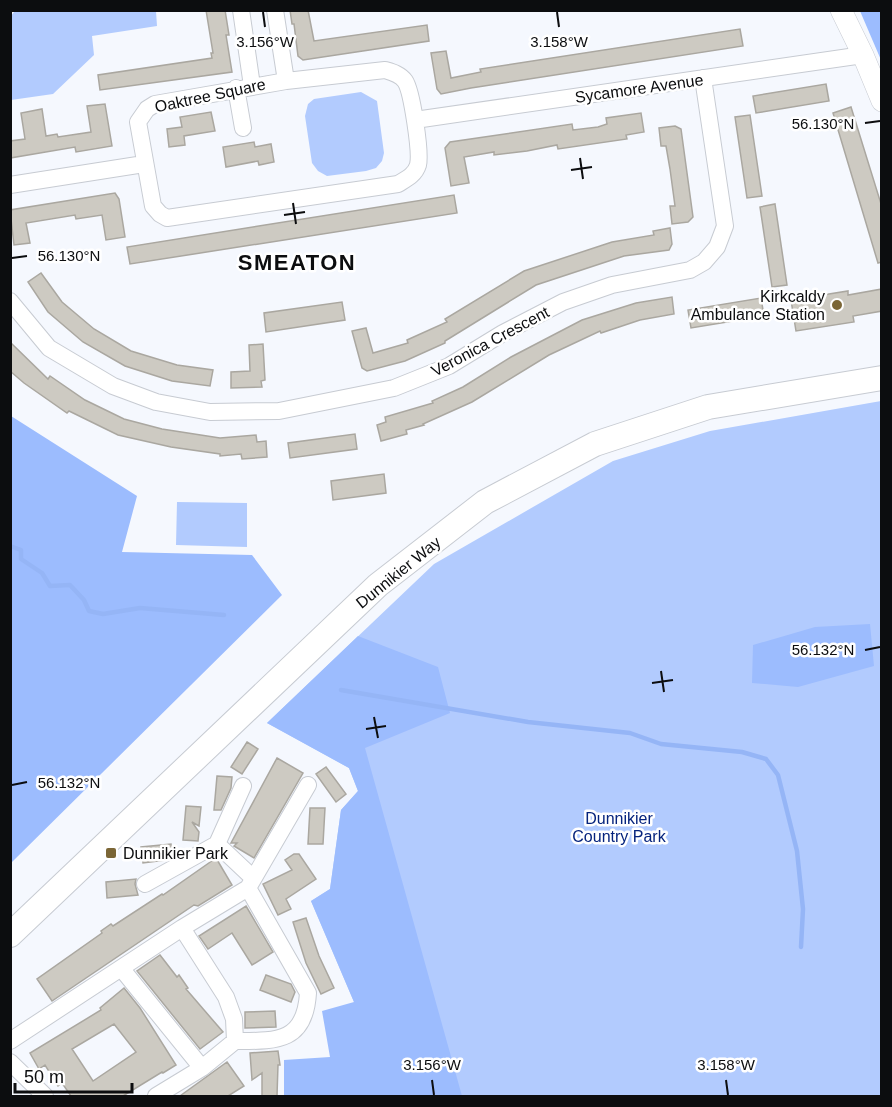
<svg xmlns="http://www.w3.org/2000/svg" width="892" height="1107" font-family="Helvetica,sans-serif">
  <style>
    .green { fill: #b2cbfe }
    .forest { fill: #9cbcfe }
    .lines { fill: none; stroke-linecap: round; stroke-linejoin: round }
    .stream { stroke: #95b5f6; stroke-width: 4.5 }
    .building { fill: #cdcac2; stroke: #aaa7a0; stroke-width: 1.5; fill-rule: evenodd }
    .minor-casing { stroke: #c7cbd2; stroke-width: 18 }
    .tertiary-casing { stroke: #c7cbd2; stroke-width: 22 }
    .secondary-casing { stroke: #c7cbd2; stroke-width: 26 }
    .minor { stroke: #fff; stroke-width: 16 }
    .tertiary { stroke: #fff; stroke-width: 21 }
    .secondary { stroke: #fff; stroke-width: 24 }
    .ticks { fill: none; stroke: #0c0d0f; stroke-width: 2 }
    .poi-dot { fill: #7b6636; stroke: #fff; stroke-width: 2 }
    .labels { text-anchor: middle; stroke-width: 5; stroke-linejoin: round; paint-order: stroke }
    .street-label { font-size: 16px; fill: #0c0d0f; stroke: #fff }
    .poi-label { font-size: 16px; fill: #0c0d0f; stroke: #fff; text-anchor: end }
    .park-label { font-size: 16px; fill: #05237d; stroke: #fff }
    .district-label { font-size: 22px; font-weight: bold; letter-spacing: 1.5px; fill: #0c0d0f; stroke: #fff }
    .ticks-label { font-size: 15px; text-anchor: middle; fill: #0c0d0f; stroke: #fff; stroke-width: 5; stroke-linejoin: round; paint-order: stroke }
  </style>
  <rect width="100%" height="100%" fill="#f5f8fe"/>
  <!-- green -->
  <path class="green" d="M15,11h141l1,15 -65,10 2,19 -41,39 -42,6 -1,-83z
    M361,92l16,9 7,52 -2,8 -6,7 -10,3 -39,5 -9,-5 -6,-8 -7,-47 3,-12 6,-5z
    M881,401v695h-522l-5,-94 -43,-101 19,-12 11,-79 17,-19 -9,-23 -82,-45 167,-159 179,-103 97,-30z
    M177,502l70,1v44l-71,-2z"/>
  <!-- forest -->
  <path class="forest" d="M860,11h21v49z
    M11,416l126,80 -15,56 130,3 30,40 -271,268z
    M870,624l4,42 -76,21 -46,-4 1,-38 62,-18z
    M358,636l80,31 12,46 -85,35 97,348h-178v-36l46,-3 -8,-46 32,-9 -43,-101 19,-12 11,-79 17,-19 -9,-23 -82,-45z"/>
  <g class="lines">
    <!-- stream -->
    <path class="stream" d="M10,546l11,4v9l21,14 8,13 20,-1 14,15 5,11 14,3 37,-6 84,7
      M341,690l187,32 102,11 31,11 81,8 24,7 12,16 19,76 6,58 -2,38"/>
  </g>
  <!-- building -->
  <path class="building" d="M206,10h19l4,25h-3l6,37 -132,18 -2,-15 114,-17 -1,-5h2z
    M290,10h18l6,31 113,-16 2,16 -126,19 -5,-4 -4,-32h-2z
    M740,29l3,17 -272,42 -30,6 -4,-5 -6,-36 15,-2 5,27 30,-6 -1,-3z
    M826,84l3,17 -73,12 -3,-17z
    M105,104l7,42 -36,6 -1,-5 -65,11v-17l15,-2 -4,-26 21,-4 4,27 11,-2 1,3 33,-5 -4,-26z
    M851,107l31,100v55l-4,1 -45,-150z
    M211,112l4,19 -31,5 1,9 -16,2 -2,-18 15,-2 -2,-10z
    M641,113l3,19 -18,3 1,4 -69,10 -1,-4 -30,6 -33,4v-3l-30,5 5,26 -18,3 -6,-38 5,-6 122,-18 1,6 25,-3 9,-3 -1,-6z
    M750,115l12,81 -15,2 -12,-81z
    M675,126l6,3 12,88 -5,5 -16,2 -2,-18h5l-5,-37 -4,-23h-5l-2,-18z
    M254,142l1,5 16,-3 3,18 -15,3 -1,-4 -32,6 -3,-20z
    M115,193l4,6 6,38 -19,3 -4,-25 -26,4 -1,-4 -49,8 4,20 -16,2 -4,-35z
    M454,195l3,18 -327,51 -3,-17z
    M775,204l12,81 -15,2 -12,-80z
    M670,228l2,16 -3,6 -45,6 -88,29 -91,56v2l-40,18 -38,10 -5,-3 -10,-37 14,-3 7,25 35,-10 -1,-3 40,-18 -2,-3 79,-48 88,-29 42,-7 -1,-4z
    M41,273l21,29 32,27 37,22 46,14 36,5 -3,16 -38,-5 -47,-15 -42,-24 -35,-30 -20,-30z
    M882,289v22l-29,5 1,6 -58,9 -5,-31 57,-9v4z
    M672,297l2,17 -34,6 -39,13 -1,-2 -51,24 -77,47 -49,22 1,1 -18,5 1,4 -26,7 -4,-16 9,-3 -1,-5 48,-14 -1,-2 31,-14 48,-30 71,-37 54,-17z
    M761,298l3,18 -73,12 -3,-18z
    M342,302l3,18 -79,12 -2,-19z
    M10,342l38,37 2,-3 35,24 39,19 38,10 58,9 36,-3 1,7 9,-1 1,16 -25,2 -1,-5 -21,2v-2l-49,-7 -53,-12 -49,-24 -2,2 -43,-30 -14,-12z
    M263,344l2,36 -4,1 1,6 -31,1v-16l19,-1 -1,-26z
    M355,434l2,15 -67,9 -2,-15z
    M384,474l2,19 -53,7 -2,-19z
    M247,742l11,7 -16,25 -11,-7z
    M277,758l26,15 -49,85 -20,-12 3,-3h-6z
    M326,767l20,27 -10,8 -20,-28z
    M217,776l15,1 -1,11 -10,22h-7z
    M186,806l15,1 -2,19 -7,-4 7,10 -1,9 -15,-1z
    M310,808h15l-2,36h-15z
    M171,844l1,13 -6,3 -23,3 -2,-16z
    M294,854h5l17,25 -30,20 5,10 -13,6 -15,-31 29,-14 -7,-10z
    M216,858l16,27 -34,21 -4,-1 -142,96 -15,-22 65,-46 -1,-2 10,-7 2,2 49,-32 1,1z
    M136,879l-1,5 3,11 -31,3 -1,-16z
    M246,906l27,46 -21,13 -20,-32 -24,16 -9,-13z
    M306,918l13,38 15,32 -13,6 -15,-31 -13,-41z
    M160,955l17,22 2,-2 9,13 -2,1 37,43 -23,17 -63,-78z
    M266,975l25,9 4,8 -4,10 -31,-12z
    M124,988l16,20 36,57 -13,8 -1,-1 -39,24h-52l-9,-13 -4,3 -13,-21 -6,4 -9,-16 71,-43 -1,-2zM114,1024l22,28 -43,29 -21,-32z
    M275,1011l1,16 -31,1v-16z
    M278,1051l2,14h-2l-1,31h-15v-23l-10,7 -2,-27z
    M227,1062l17,24 -16,10h-48z"/>
  <g class="lines">
    <!-- minor casing -->
    <g class="minor-casing">
      <path id="minor" d="M241,10l11,76
        M275,10l11,71
        M385,70c7,2 15,4 20,11 7,10 16,72 13,84 -3,10 -12,14 -20,19l-231,34 -7,-4 -7,-8 -15,-84 9,-13 8,-5 131,-23z
        M236,88l7,40
        M415,120l448,-65
        M10,185l134,-21
        M10,301l39,47 64,38 43,16 54,10 69,-1 115,-23 55,-22 54,-33 60,-31 49,-17 78,-15 14,-8 13,-15 8,-21 -22,-148
        M217,844l36,34
        M145,884l72,-40 26,-58
        M121,968l81,100
        M10,1041l172,-113 66,-40 60,-103
        M235,1041c41,0 70,2 73,-48l-60,-105
        M10,1062l35,34
        M156,1096l46,-28 33,-27 -1,-22 -8,-22 -44,-69"/>
    </g>
    <!-- tertiary casing -->
    <g class="tertiary-casing">
      <path id="tertiary" d="M841,10l22,45 19,46"/>
    </g>
    <!-- secondary casing -->
    <g class="secondary-casing">
      <path id="secondary" d="M10,935l368,-350 107,-83 110,-58 113,-37 174,-29"/>
    </g>
    <!-- minor -->
    <use href="#minor" class="minor"/>
    <!-- tertiary -->
    <use href="#tertiary" class="tertiary"/>
    <!-- secondary -->
    <use href="#secondary" class="secondary"/>
  </g>
  <!-- ticks -->
  <path class="ticks" d="M263,12l2,15M557,12l2,15M865,123l15,-2M580,158l3,21M571,170l21,-3M293,203l3,21M284,215l21,-3M12,258l15,-2M865,650l15,-3M661,671l3,21M652,683l21,-3M374,717l4,21M366,729l20,-3M12,785l15,-3M432,1080l2,15M726,1080l2,15"/>
  <!-- markers -->
  <g class="poi-dot">
    <circle cx="837" cy="305" r="6"/>
    <rect x="105" y="847" width="12" height="12" rx="3"/>
  </g>
  <g class="labels">
    <!-- street labels -->
    <g class="street-label">
      <text transform="translate(639 88) rotate(-8)" y="6">Sycamore Avenue</text>
      <text transform="translate(210 95) rotate(-12)" y="6">Oaktree Square</text>
      <text transform="translate(490 341) rotate(-28)" y="6">Veronica Crescent</text>
      <text transform="translate(398 572) rotate(-39)" y="6">Dunnikier Way</text>
    </g>
    <!-- poi labels -->
    <g class="poi-label">
      <text x="825" y="302">Kirkcaldy<tspan x="825" dy="18">Ambulance Station</tspan></text>
      <text x="123" y="859" text-anchor="start">Dunnikier Park</text>
    </g>
    <!-- park labels -->
    <g class="park-label">
      <text x="619" y="824">Dunnikier<tspan x="619" dy="18">Country Park</tspan></text>
    </g>
    <!-- district labels -->
    <g class="district-label">
      <text x="297" y="270">SMEATON</text>
    </g>
  </g>
  <g class="ticks-label">
    <text x="265" y="47">3.156°W</text>
    <text x="559" y="47">3.158°W</text>
    <text x="823" y="129">56.130°N</text>
    <text x="69" y="261">56.130°N</text>
    <text x="823" y="655">56.132°N</text>
    <text x="69" y="788">56.132°N</text>
    <text x="432" y="1070">3.156°W</text>
    <text x="726" y="1070">3.158°W</text>
  </g>
  <!-- border -->
  <rect width="892" height="1107" fill="none" stroke="#0c0d0f" stroke-width="24"/>
  <!-- scale -->
  <path d="M15 1083v9h117v-9" fill="none" stroke="#0c0d0f" stroke-width="3"/>
  <text x="24" y="1083" font-size="18" fill="#0c0d0f" stroke="#ffffff" stroke-width="4.5" paint-order="stroke">50 m</text>
</svg>
